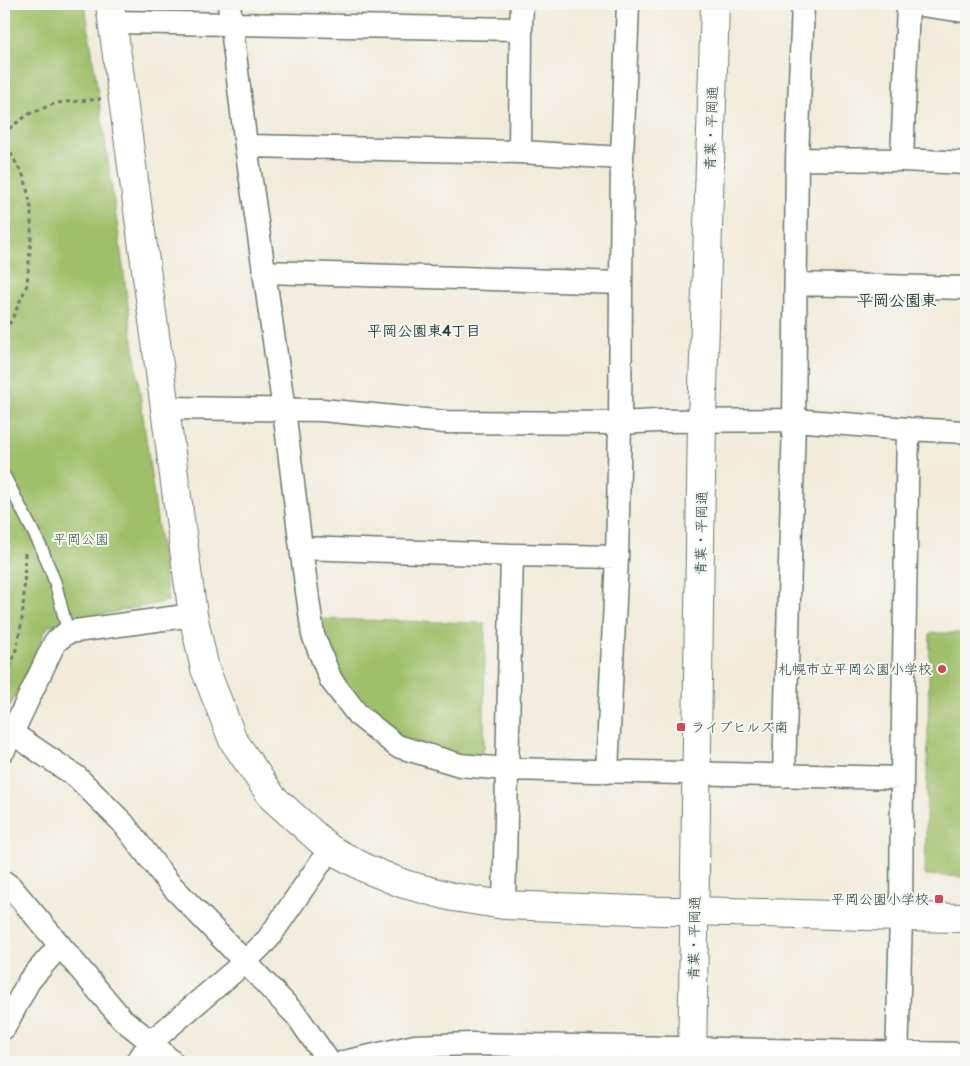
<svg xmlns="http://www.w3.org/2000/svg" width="970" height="1066" font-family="Pangolin,'Klee One',sans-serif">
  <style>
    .green { fill: #9fc069; stroke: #5f7e4e }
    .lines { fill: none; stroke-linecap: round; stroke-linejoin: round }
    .service-casing { stroke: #697a6e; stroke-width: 14 }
    .minor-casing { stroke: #697a6e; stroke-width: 25 }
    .tertiary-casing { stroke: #697a6e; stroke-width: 30 }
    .path { stroke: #697a6e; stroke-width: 3; stroke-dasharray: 4 4; stroke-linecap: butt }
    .service { stroke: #fff; stroke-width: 11 }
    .minor { stroke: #fff; stroke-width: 22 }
    .tertiary { stroke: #fff; stroke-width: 28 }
    .poi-dot { fill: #d1495b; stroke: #f6f6f2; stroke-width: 2 }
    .labels { text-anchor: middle; stroke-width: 4; stroke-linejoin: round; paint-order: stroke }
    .street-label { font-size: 14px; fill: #1f3d34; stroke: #f6f6f2 }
    .park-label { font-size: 14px; fill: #3f5e41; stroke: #f6f6f2 }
    .poi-label { font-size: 14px; fill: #1f3d34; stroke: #f6f6f2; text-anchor: end }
    .neighbourhood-label { font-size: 15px; font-weight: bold; fill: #1f3d34; stroke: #f6f6f2 }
    .quarter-label { font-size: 16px; font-weight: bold; fill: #1f3d34; stroke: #f6f6f2 }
  </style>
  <rect width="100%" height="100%" fill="#f6f6f2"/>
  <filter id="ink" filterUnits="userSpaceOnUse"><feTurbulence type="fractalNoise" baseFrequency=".02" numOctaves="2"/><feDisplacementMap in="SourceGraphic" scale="10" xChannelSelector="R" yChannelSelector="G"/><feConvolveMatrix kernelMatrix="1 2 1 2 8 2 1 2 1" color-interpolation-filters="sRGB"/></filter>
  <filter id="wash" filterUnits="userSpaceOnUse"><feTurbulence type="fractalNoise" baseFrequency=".0096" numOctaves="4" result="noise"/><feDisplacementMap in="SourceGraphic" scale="20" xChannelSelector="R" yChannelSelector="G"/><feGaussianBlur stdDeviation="1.12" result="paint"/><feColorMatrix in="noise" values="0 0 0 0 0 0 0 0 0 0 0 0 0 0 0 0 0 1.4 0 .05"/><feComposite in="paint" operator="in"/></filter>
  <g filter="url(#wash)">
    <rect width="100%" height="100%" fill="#f2ebda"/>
    <!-- green -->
    <path class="green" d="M4,4h81l33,226 50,371 -120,25 -44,93z
      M316,619l169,4 -1,126 -7,8 -19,-1 -65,-21 -50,-49z
      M930,633h36v244l-41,-2z"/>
  </g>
  <g filter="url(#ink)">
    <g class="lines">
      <!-- service casing -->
      <g class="service-casing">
        <path id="service" d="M4,475l38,74 13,33 13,50"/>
      </g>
      <!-- minor casing -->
      <g class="minor-casing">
        <path id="minor" d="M229,4l17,142 38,264 17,138 12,87 18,45 27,35 39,31 63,19 46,4 396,9
          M915,4l51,7
          M113,22l408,7
          M246,146l274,6 102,6
          M520,152l1,-123 1,-25
          M797,159l105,1 64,3
          M902,160l6,-156
          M265,272l356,11
          M796,284l170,4
          M166,408l156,2 123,12 175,1 37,-2 137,-1 114,9 58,3
          M301,548l211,7 105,2
          M12,733l65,44 46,46 45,59 129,134 32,46
          M4,750l51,-108 13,-10 125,-17
          M607,772l10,-215 3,-134 2,-265 6,-154
          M784,776l10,-356 3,-261 6,-155
          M4,882l7,5 111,132 29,23 21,20
          M504,905l8,-350
          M4,1028l25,-47 31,-36
          M137,1062l14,-20 94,-80 23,-23 62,-90
          M344,1062l71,-16 56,-2 495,10
          M897,1062l4,-145 1,-139 6,-349"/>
      </g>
      <!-- tertiary casing -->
      <g class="tertiary-casing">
        <path id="tertiary" d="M110,4l83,611 12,54 28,71 40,58 57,51 37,20 37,15 49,13 51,8 158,6h32l207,6 65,1
          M692,1062l10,-642 13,-416"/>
      </g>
      <!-- path -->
      <path class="path" d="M4,135l8,-9 17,-12 27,-11 45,-4
        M4,148l7,6 14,25 6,29v29l-4,48 -14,32 -9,17
        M4,682c21,-45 20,-82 21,-131"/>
      <!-- service -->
      <use href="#service" class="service"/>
      <!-- minor -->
      <use href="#minor" class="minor"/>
      <!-- tertiary -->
      <use href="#tertiary" class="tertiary"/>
    </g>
  </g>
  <!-- markers -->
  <g class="poi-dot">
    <circle cx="942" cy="669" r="5"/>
    <rect x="676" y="722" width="10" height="10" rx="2.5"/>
    <rect x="934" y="894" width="10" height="10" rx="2.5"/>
  </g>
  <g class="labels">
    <!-- street labels -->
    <g class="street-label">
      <text transform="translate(711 128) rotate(-88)" y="5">青葉・平岡通</text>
      <text transform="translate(701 533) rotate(-89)" y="5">青葉・平岡通</text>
      <text transform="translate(694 938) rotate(-89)" y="5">青葉・平岡通</text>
    </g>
    <!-- park labels -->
    <g class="park-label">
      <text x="81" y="544">平岡公園</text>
    </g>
    <!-- poi labels -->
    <g class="poi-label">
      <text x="932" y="674">札幌市立平岡公園小学校</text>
      <text x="691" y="732" text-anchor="start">ライブヒルズ南</text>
      <text x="929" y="904">平岡公園小学校</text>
    </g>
    <!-- neighbourhood labels -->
    <g class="neighbourhood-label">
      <text x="424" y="336">平岡公園東4丁目</text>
    </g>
    <!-- quarter labels -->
    <g class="quarter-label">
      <text x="897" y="306">平岡公園東</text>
    </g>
  </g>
  <!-- margin -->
  <rect width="970" height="1066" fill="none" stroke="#f6f6f2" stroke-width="20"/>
</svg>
